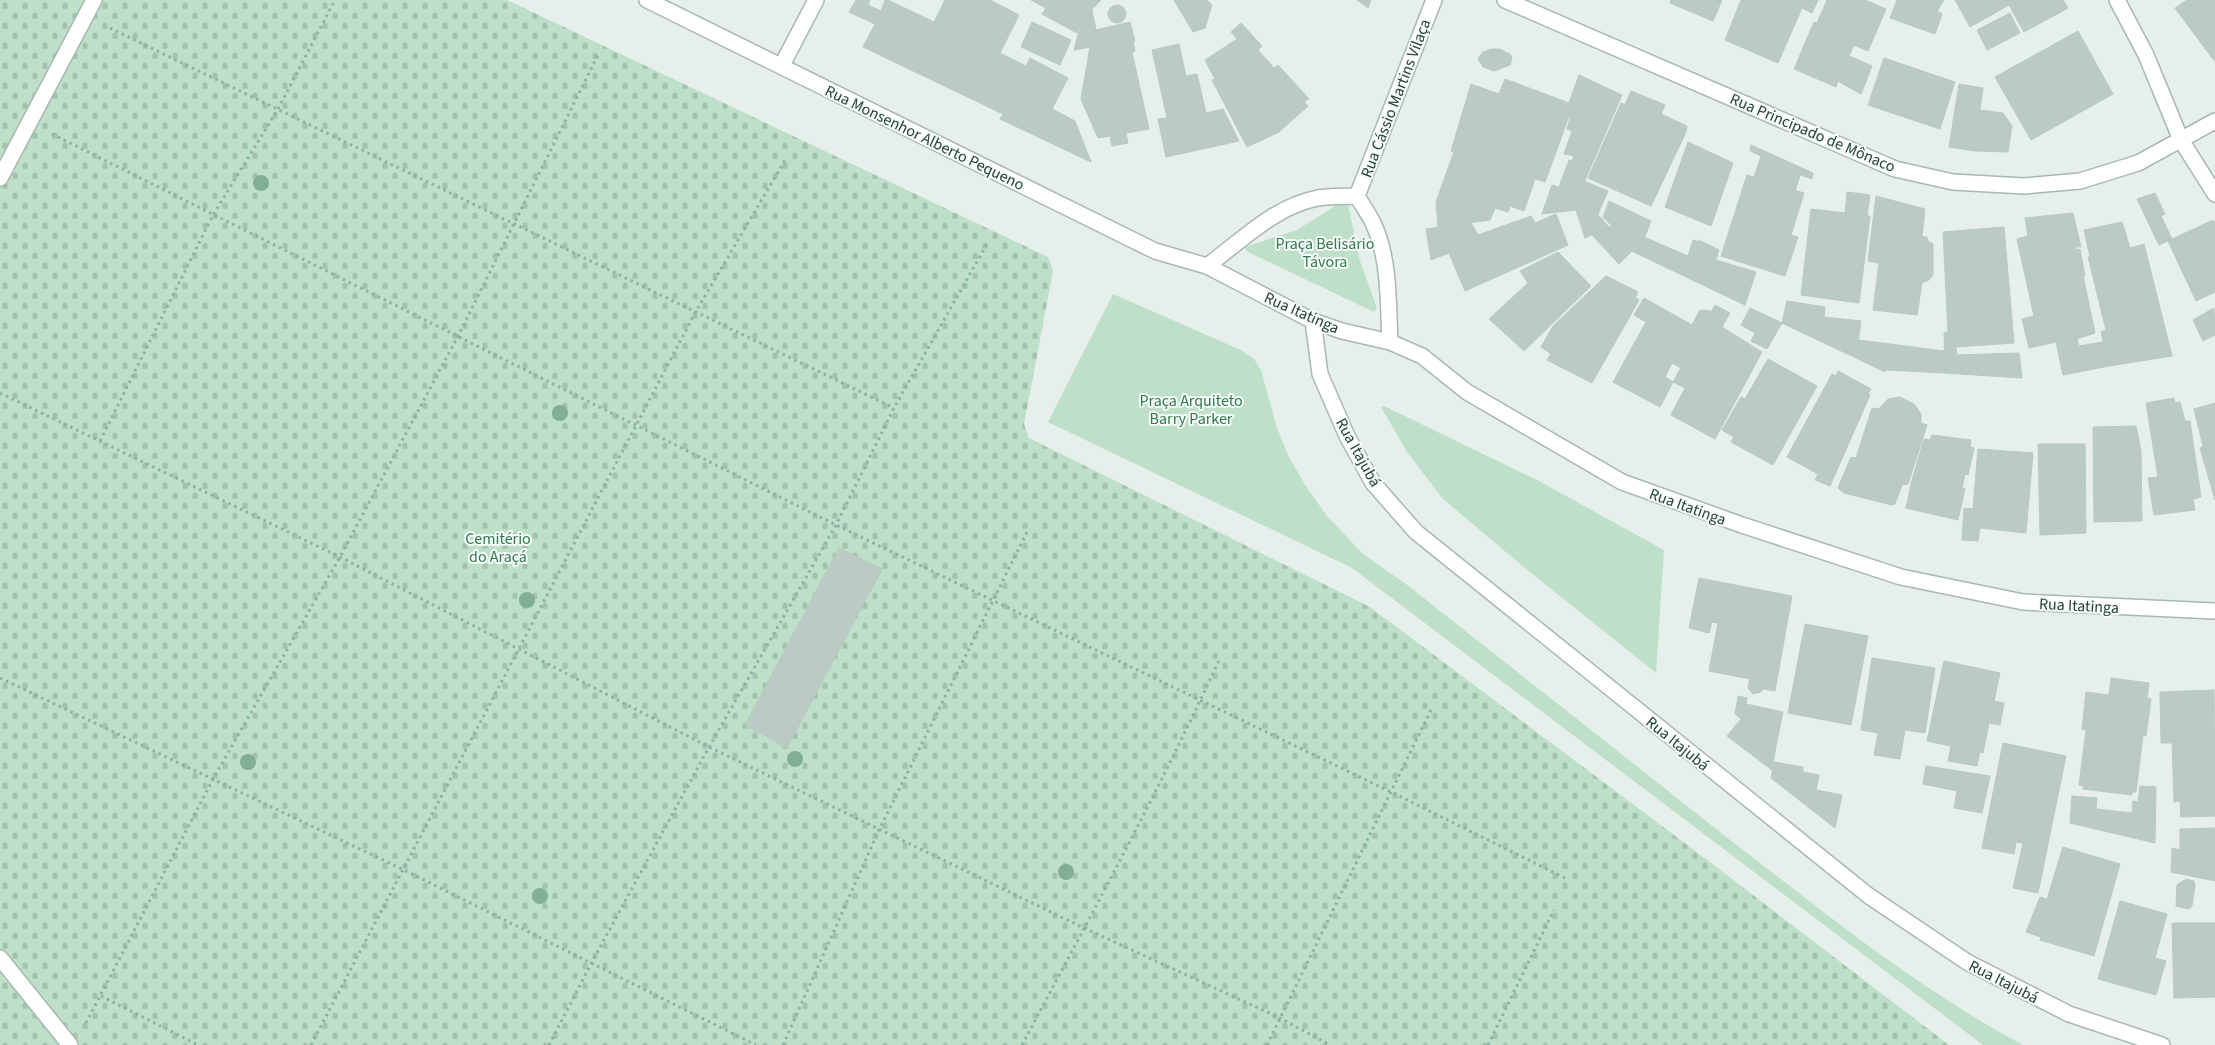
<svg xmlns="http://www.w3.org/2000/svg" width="2215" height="1045" font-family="'Source Sans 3',sans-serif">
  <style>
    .cemetery { fill: url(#cemetery-stones) }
    .park { fill: #bfe0c8 }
    .building { fill: #bbcac4; stroke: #b8c9c2 }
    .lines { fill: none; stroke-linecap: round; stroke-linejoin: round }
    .lane-casing { stroke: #a8b8b2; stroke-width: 18 }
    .street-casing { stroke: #a8b8b2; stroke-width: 18 }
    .path { stroke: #86b3a5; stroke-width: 3; stroke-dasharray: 2.5 4; stroke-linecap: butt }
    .lane { stroke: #fff; stroke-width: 15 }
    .street { stroke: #fff; stroke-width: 15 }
    .tree { fill: #80af93 }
    .labels { text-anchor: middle; stroke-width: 4; stroke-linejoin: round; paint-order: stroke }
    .street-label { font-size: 16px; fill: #24423a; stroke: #f7fbf9 }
    .park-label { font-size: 16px; fill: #2d7a4b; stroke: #f7fbf9 }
  </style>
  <defs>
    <pattern id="cemetery-stones" width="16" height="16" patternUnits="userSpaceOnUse" patternTransform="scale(1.25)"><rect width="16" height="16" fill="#bfe0c8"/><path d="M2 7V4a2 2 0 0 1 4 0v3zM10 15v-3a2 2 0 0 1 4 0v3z" fill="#a4c1ad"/></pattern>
  </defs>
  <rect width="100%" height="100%" fill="#e6efeb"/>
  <!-- cemetery -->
  <path class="cemetery" d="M0,0h507l541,257 5,14 -29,153 5,14 341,169 332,249 247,189h-1949z"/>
  <!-- park -->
  <path class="park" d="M1343,201l5,3 12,57 17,47 -3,4 -128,-61 -1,-3 3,-2 49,-16z
    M1113,294l128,56 13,9 7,11 16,58 11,27 17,30 22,31 36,38 43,30c106,84 213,168 319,252 96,74 191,152 298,209h-40l-631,-477 -304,-146z
    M1384,406l153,74 127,70 -8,123 -130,-104 -83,-70 -36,-47 -26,-45z"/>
  <!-- building -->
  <path class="building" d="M856,0h14l-2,5 13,6 4,-11h3l46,22 11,-22h45l29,15 -19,38 26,13 4,-8 38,20 -16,31 23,12 16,41 -91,-43 3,-5 -140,-67 12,-23 -26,-12z
    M1031,0h20l-2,3 4,-3h48l-19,20 -5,13 -35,-19 4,-6z
    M1174,0h33l5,5 -7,23 -12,4z
    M1357,0h14l-3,8z
    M1671,0h51l-9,21 -43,-18z
    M1741,0h77l-6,13 -10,-5 -24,55 -53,-23z
    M1827,0h38l21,9 -18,42 -14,-6 -5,11 23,10 -11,28 -23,-13 -2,6 -42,-18 20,-47 3,1z
    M1897,0h24l21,14 -7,20 -45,-16z
    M1921,0h23l-7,11z
    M1955,0h108l5,8 -44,24 -15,-27 -39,22z
    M2187,0h28v62l-40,-54z
    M1108 14a9 9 0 1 1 18 0a9 9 0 1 1-18 0Z
    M1092,10l4,20 34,-8 5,19 -2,1 2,9 -3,1 17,77 -23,4 2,10 -16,3 -2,-10 -12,2 -17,-39 9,-52 -16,3 8,-30z
    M2010,13l10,20 -33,17 -10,-20z
    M1032,22l39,18 -11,25 -39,-18z
    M1241,23l21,23 -4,4 16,18 4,-3 31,34 -5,3 4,4 -29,26 -32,15 -35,-67 3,-1 -10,-19 32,-21 -6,-7z
    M2078,31l35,63 -82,46 -36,-63z
    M1179,44l7,32 11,-2 9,39 17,-4 16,32 -73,16 -8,-38 9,-1 -15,-68z
    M1491,49h8l11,5 2,3 -2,8 -16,6 -11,-4 -5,-8 5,-7z
    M1884,58l71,24 -15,47 -72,-24z
    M1579,75l43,20 -43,99 -20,-7 10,-27 3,1 2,-5 -10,-2 8,-23 -5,-2 3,-11 -1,-2 -24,66 -94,-31 20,-67 28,10 6,-15 64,24z
    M1959,84l24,4 -3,22 23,3 9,13 -4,26 -33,-1 -26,-4z
    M1631,91l34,14 -4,9 26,12 -1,6 -61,-27z
    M1621,103l65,29 -35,74 -63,-28z
    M1688,142l45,21 -22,63 -46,-19z
    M1751,145l62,28 -1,6 -12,-4 -5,16 -41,-14 7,-21 -11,-5z
    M1454,152l81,27 -11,32 -14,-5 -2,6 -13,-4 -5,12 -52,7 -2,-25z
    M1747,175l57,18 -13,42 7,2 -13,39 -64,-20z
    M1584,181l24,10 -10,23 -19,-20z
    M1552,185l27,9 13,14 -50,6z
    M1847,192l23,3 -3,21h3l-11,87 -58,-8 10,-86 34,4z
    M2155,193l10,21 -4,2 11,23 -13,6 -22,-46z
    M1876,196l49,13 -3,28 -11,-2 -1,-4 -24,-3 -3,2 -4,33 -11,-2z
    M1609,201l42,20 -13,33 -6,-3 -23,-24 3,-1 -9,-9z
    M1592,208l17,19 -24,11 -9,-28z
    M2073,213l8,34h-6l2,3 3,-1 5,27h-2l12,57 -18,6 2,7 24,-4 6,24 -46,9 -7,-33 -27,6 -7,-29 12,-3 -17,-77 11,-3 -3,-18z
    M1556,214l12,31 -103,46 -16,-38 -18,7 -5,-31 45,-6 7,12 53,-19 4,7z
    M2213,220l2,4v68l-19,9 -28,-60z
    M2122,222l8,26 14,-4 28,112 -63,10 -8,-34 5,-2 -18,-73h2l-6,-27z
    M1609,227l23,24 -13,13 -27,-29z
    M2004,227l10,116 -58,4 1,8 62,-2 3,25 -77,-5 -1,-40 4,-1 -5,-100z
    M1886,228l24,3 1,4 16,2 1,4 5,3v31l-4,5 -7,3 -5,32 -44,-5 10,-80z
    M1644,237l44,19 5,-16 6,2v-2l20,10 -12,37 -69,-33z
    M1558,252l33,34 -67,65 -35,-32 39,-36 -8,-12z
    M1716,260l40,12 -11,33 -38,-18z
    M1606,276l32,16 -3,6 4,2 -47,83 -45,-23 4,-6 -10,-7 12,-21z
    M1644,298l48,27 8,-15 11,1 -30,57 -9,-5 -7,14 8,5 -13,25 -47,-25 33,-60 -12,-7z
    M1787,301l38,6 -1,10 37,4 -5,37 -74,-35z
    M1715,305l15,8 -8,14 40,25 -47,87 -44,-24 14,-27 -12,-6z
    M1750,308l32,15 -15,26 -16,-8 4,-8 -14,-8z
    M2214,308l1,27 -12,6 -10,-21z
    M1859,340l85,11 1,22 -58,-3 -2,2 -29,-14z
    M1768,359l49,27 -44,79 -42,-23 3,-5 -12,-7 19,-33 4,2z
    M1838,371l33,18 -3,5 -32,-18z
    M1832,374l38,21 -40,91 -15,-6 3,-6 -31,-17z
    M1900,397l14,7 7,10v9l6,2 -19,59 -6,1 -7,19 -3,1 -48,-12 -6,-5 13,-31 5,1 1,-3 15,-47 7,1 9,-10z
    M2174,398l1,5 5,-1 5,19h5l11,76 -8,2 2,11 -41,5 -6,-37 10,-1 -12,-74z
    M2215,403v97l-15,-52 3,-2 -9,-37z
    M2136,426l5,25 1,70 -48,1 -1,-95z
    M1932,435l39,5 -1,8 -40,-8z
    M1924,439l50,9 -6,27 -3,-1 -3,14 3,1 -7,31 -52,-12 6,-28z
    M2038,444h47l1,89 -46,2z
    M1978,449l55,4 -7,80 -46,-5 -2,13 -16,-1 2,-32 9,1z
    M839,548l43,21 -95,179 -42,-23z
    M1699,578l93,18 -17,95 -12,-2 -2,3 -8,2 -5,-6 2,-9 -41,-8 9,-48 -6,-1 -3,11 -20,-5z
    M1805,624l63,12 -17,89 -63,-12z
    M1872,658l63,10 -10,65 -20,-3 -5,29 -26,-4 4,-22 -17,-3z
    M1944,661l56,12 -6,28 10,2 -4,22 -11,-2 -6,30 -3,-1 -3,14 -29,-5 3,-15 -24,-5z
    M2111,678l38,5 -2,15 4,1 -5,37 -3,-1 -7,57h-4v3l-49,-6v-3l-4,-1 7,-55 -4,-1 4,-37 23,3z
    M2214,690l1,126 -34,1 -1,-16 -6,1 -2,-59h-11l-1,-51z
    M1738,696l9,2 -1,6 37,8 -7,34 -41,-32z
    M1741,719l35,27 -4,24 -45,-34z
    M2003,743l63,13 -28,137 -25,-5 10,-45 -7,-1 -2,12 -32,-6z
    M1774,762l29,5v5l16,3 -3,15 26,5 -7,33 -64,-50z
    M1926,766l64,10 -8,37 -28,-5 3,-17 -34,-7z
    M2140,786l16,1 -1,56 -85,-20 2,-27 25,2 -1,11 36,4 1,-12 5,1z
    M2215,828v29l-35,-8v-20z
    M2063,847l57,17 -26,92 -54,-16 1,-3 -15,-5 14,-35 7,2z
    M2172,848l43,9v24l-44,-9z
    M2186,879l8,2 1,4 -3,21 -3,3 -13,-3 1,-21z
    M2120,901l47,13 -12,44 11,3 -10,34 -58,-16z
    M2172,923h43v74l-41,1z"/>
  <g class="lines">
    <!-- lane casing -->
    <g class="lane-casing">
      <path id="lane" d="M0,178l94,-178
        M0,958l70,87"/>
    </g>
    <!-- street casing -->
    <g class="street-casing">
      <path id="street" d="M647,0l508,251 52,15 106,55 29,10 48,11 32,14 45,36 155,90 120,43 159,52 122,25 192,9
        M1505,0l390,169 58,13 71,4 56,-5 58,-18 77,-42
        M2117,0l29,55 35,85 34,54
        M782,65l34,-65
        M1357,196l77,-196
        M1357,196c5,9 12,18 16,27 17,35 15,81 17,119
        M1207,266c34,-25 68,-60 111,-68 13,-2 26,-2 39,-2
        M1313,321l7,53 27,62 26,47 43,49 453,364 98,66 102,52 93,31"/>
    </g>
    <!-- path -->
    <path class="path" d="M110,28l784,380
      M52,134l784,391 555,267 174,86
      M0,393l340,164 369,190 375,181 196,90 50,27
      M100,441l113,-226 65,-106 57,-109
      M0,678l402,191 354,176
      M101,996l97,49
      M86,1023l127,-244 127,-222 118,-221 141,-283
      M311,1045l384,-732 92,-156
      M549,1045l43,-83 117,-215 127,-222 58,-117 93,-164
      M783,1045l96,-215 149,-300
      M1022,1045c68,-128 138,-256 198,-387
      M1267,1045l164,-335
      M1488,1045l66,-135"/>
    <!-- lane -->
    <use href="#lane" class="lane"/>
    <!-- street -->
    <use href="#street" class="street"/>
  </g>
  <!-- trees -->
  <g class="tree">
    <circle cx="261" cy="183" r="8"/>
    <circle cx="560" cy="413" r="8"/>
    <circle cx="527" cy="600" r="8"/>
    <circle cx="795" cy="759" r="8"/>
    <circle cx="248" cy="762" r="8"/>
    <circle cx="1066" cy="872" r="8"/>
    <circle cx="540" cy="896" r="8"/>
  </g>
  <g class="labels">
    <!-- street labels -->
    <g class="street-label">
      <text transform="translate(1395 98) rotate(-69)" y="6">Rua Cássio Martins Vilaça</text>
      <text transform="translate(1813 132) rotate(23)" y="6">Rua Principado de Mônaco</text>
      <text transform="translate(925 137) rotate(26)" y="6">Rua Monsenhor Alberto Pequeno</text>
      <text transform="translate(1302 312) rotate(24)" y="6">Rua Itatinga</text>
      <text transform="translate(1359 452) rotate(61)" y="6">Rua Itajubá</text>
      <text transform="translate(1688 506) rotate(20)" y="6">Rua Itatinga</text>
      <text transform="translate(2079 605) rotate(3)" y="6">Rua Itatinga</text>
      <text transform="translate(1678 743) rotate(39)" y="6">Rua Itajubá</text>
      <text transform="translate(2004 981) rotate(27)" y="6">Rua Itajubá</text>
    </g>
    <!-- park labels -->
    <g class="park-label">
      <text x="1325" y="249">Praça Belisário<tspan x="1325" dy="18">Távora</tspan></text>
      <text x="1191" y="406">Praça Arquiteto<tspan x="1191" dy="18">Barry Parker</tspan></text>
      <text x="498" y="544">Cemitério<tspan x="498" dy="18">do Araçá</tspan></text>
    </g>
  </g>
</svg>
